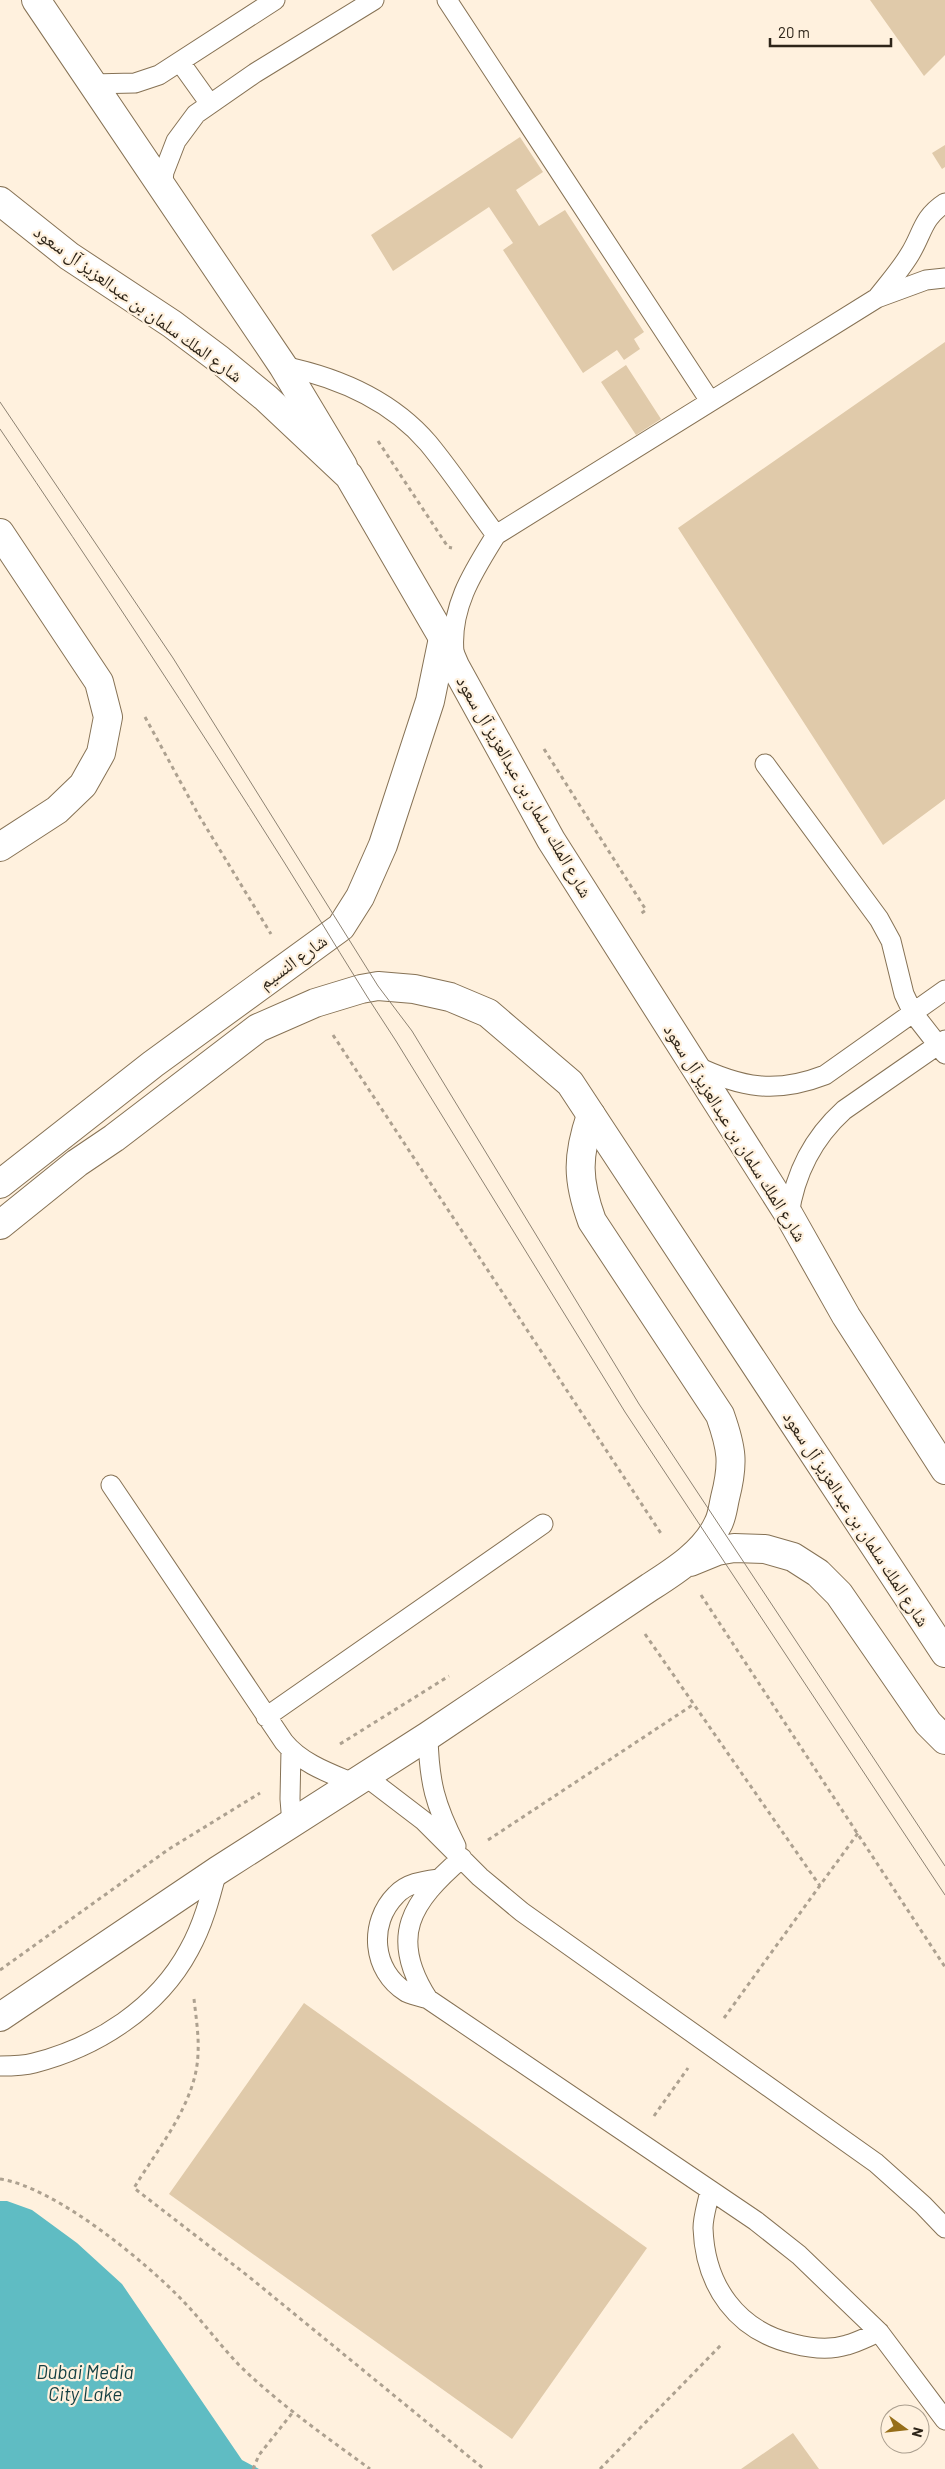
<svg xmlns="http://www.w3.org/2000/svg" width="945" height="2469" font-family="Barlow,'Noto Naskh Arabic',sans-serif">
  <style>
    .water { fill: #5fbcc3 }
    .building { fill: #e0caaa }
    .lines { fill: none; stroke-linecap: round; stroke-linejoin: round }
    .service-casing { stroke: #867255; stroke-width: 21 }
    .minor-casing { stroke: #867255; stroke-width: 30 }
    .tertiary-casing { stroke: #867255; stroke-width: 30 }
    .secondary-casing { stroke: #867255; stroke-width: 30 }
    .primary-casing { stroke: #867255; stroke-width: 30 }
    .path { stroke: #ada190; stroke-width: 3; stroke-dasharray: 4 4; stroke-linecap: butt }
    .service { stroke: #fff; stroke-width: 19 }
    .minor { stroke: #fff; stroke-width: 28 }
    .tertiary { stroke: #fff; stroke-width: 28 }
    .secondary { stroke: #fff; stroke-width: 28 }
    .primary { stroke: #fff; stroke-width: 28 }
    .tram { stroke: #8d8272; stroke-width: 1 }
    .labels { text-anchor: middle; stroke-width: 4.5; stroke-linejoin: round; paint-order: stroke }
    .street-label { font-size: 18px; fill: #2e2519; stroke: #fff1de }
    .water-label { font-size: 19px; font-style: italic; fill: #133f42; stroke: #fff1de }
  </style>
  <rect width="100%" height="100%" fill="#fff1de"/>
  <!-- water -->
  <path class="water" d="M0,2201h7l25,9 45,33 45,41 120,176 17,9h-259z"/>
  <!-- building -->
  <path class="building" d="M870,0h75v55l-21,21z
    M520,137l23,35 -27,18 23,36 26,-16 79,122 -10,7 6,10 -16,11 -7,-10 -34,23 -80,-123 10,-7 -24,-36 -96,64 -22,-36z
    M945,145v22l-3,2 -10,-16z
    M945,342v457l-62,46 -205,-317z
    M626,365l35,54 -25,16 -35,-53z
    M304,2003l343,245 -135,191 -343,-245z
    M793,2433l26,36h-78z"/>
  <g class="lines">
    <!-- service casing -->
    <g class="service-casing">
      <path id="service" d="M447,0l263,401
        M180,62l30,42
        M91,84l44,-1 24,-8 116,-75
        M162,188l2,-16 12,-31 20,-27 59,-41 119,-73
        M877,298c11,-14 24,-29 33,-44 13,-21 12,-36 35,-51
        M283,366c53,11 108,34 145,77 24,29 45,61 68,92
        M454,652c-4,-45 19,-80 42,-117l381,-237 49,-18 19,-2
        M765,764l114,155 12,22 13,53 9,19 32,41
        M694,1065c47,23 82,29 131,10l120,-85
        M789,1215c6,-42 23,-76 55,-105l101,-70
        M111,1485l173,257c17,21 45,31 69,41
        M266,1717l277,-193
        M428,1736c1,46 7,69 28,110
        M291,1750l-1,49 2,25
        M365,1776l59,45 56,56 42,35 354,251 47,42 22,23
        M438,1879c-15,2 -31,4 -42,16 -28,28 -24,76 10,97 7,3 15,5 22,7l328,222 43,34 80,77 66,88
        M428,1999c-40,-62 -17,-97 34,-141
        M0,2066c11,0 23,0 34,-3 63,-16 124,-55 155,-113 14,-25 21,-52 28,-79
        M710,2190c-2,12 -7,26 -7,38 2,58 34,103 91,116 16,4 37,6 53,1 11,-3 22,-9 32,-13"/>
    </g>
    <!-- minor casing -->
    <g class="minor-casing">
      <path id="minor" d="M0,533l99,149 9,35 -7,36 -18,32 -26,25 -57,37
        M690,1562l27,-11 17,-3 31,1 28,8 25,16 21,21 89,129 17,17
        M0,2017l217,-146 211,-135 222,-149c25,-16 55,-35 68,-63 4,-7 5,-17 7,-26 9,-35 7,-49 -5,-83l-128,-194c-15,-41 -15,-65 -1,-106"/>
    </g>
    <!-- tertiary casing -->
    <g class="tertiary-casing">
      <path id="tertiary" d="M36,0l247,366 60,100"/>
    </g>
    <!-- secondary casing -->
    <g class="secondary-casing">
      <path id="secondary" d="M0,1184l153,-120 188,-137 19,-30 23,-52 47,-144 13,-63"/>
    </g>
    <!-- primary casing -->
    <g class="primary-casing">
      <path id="primary" d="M0,201l69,55 103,68 48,36 46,38 83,78 94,162 12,28 96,174 238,375 57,101 99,154
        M0,1225l77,-62 37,-25 144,-110 57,-25 46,-14 17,-3 36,3 36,8 38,16 82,70 375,570"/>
    </g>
    <!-- path -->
    <path class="path" d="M378,441l70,106 4,1
      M145,717l53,97 73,120
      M544,749l102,161 -7,5
      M333,1035l329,500
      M701,1595l244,372
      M645,1634l175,252
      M340,1744l109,-68
      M488,1840l206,-136
      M0,1970l169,-121 91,-56
      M194,1999c2,18 5,37 4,54 -1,49 -40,95 -64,135l114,88 236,193
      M724,2018l134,-185
      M654,2116l34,-48
      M0,2179c55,8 146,83 184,123 19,20 36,43 55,63 40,39 86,71 131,104
      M253,2469l6,-14 34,-43
      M600,2469l123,-126"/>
    <!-- service -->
    <use href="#service" class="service"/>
    <!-- minor -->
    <use href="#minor" class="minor"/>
    <!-- tertiary -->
    <use href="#tertiary" class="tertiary"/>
    <!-- secondary -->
    <use href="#secondary" class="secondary"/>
    <!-- primary -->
    <use href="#primary" class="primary"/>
    <!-- tram -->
    <path class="tram" d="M0,402l173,256 205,328 34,45 227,373 306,462
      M0,429c97,143 192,287 284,433 38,60 73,121 112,179l229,371 320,483"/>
  </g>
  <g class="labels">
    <!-- street labels -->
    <g class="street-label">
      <text transform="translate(138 304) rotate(36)" y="6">شارع الملك سلمان بن عبدالعزيز آل سعود</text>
      <text transform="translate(524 787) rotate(60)" y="6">شارع الملك سلمان بن عبدالعزيز آل سعود</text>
      <text transform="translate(293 962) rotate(-36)" y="6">شارع النسيم</text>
      <text transform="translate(735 1133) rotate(58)" y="6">شارع الملك سلمان بن عبدالعزيز آل سعود</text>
      <text transform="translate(856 1519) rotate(57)" y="6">شارع الملك سلمان بن عبدالعزيز آل سعود</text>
    </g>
    <!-- water labels -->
    <g class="water-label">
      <text x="85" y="2379">Dubai Media<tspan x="85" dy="22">City Lake</tspan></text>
    </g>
  </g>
  <!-- north arrow -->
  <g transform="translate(905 2429) rotate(105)"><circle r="24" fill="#fff1de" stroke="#ab9f8f"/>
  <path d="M0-4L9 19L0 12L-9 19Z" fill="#966e19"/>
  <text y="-8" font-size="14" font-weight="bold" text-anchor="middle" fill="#2e2519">N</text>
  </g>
  <!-- scale -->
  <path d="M770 38v8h121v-8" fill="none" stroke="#2e2519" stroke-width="2.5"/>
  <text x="778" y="38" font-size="15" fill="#2e2519" stroke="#fff1de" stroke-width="4" paint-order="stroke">20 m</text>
</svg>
